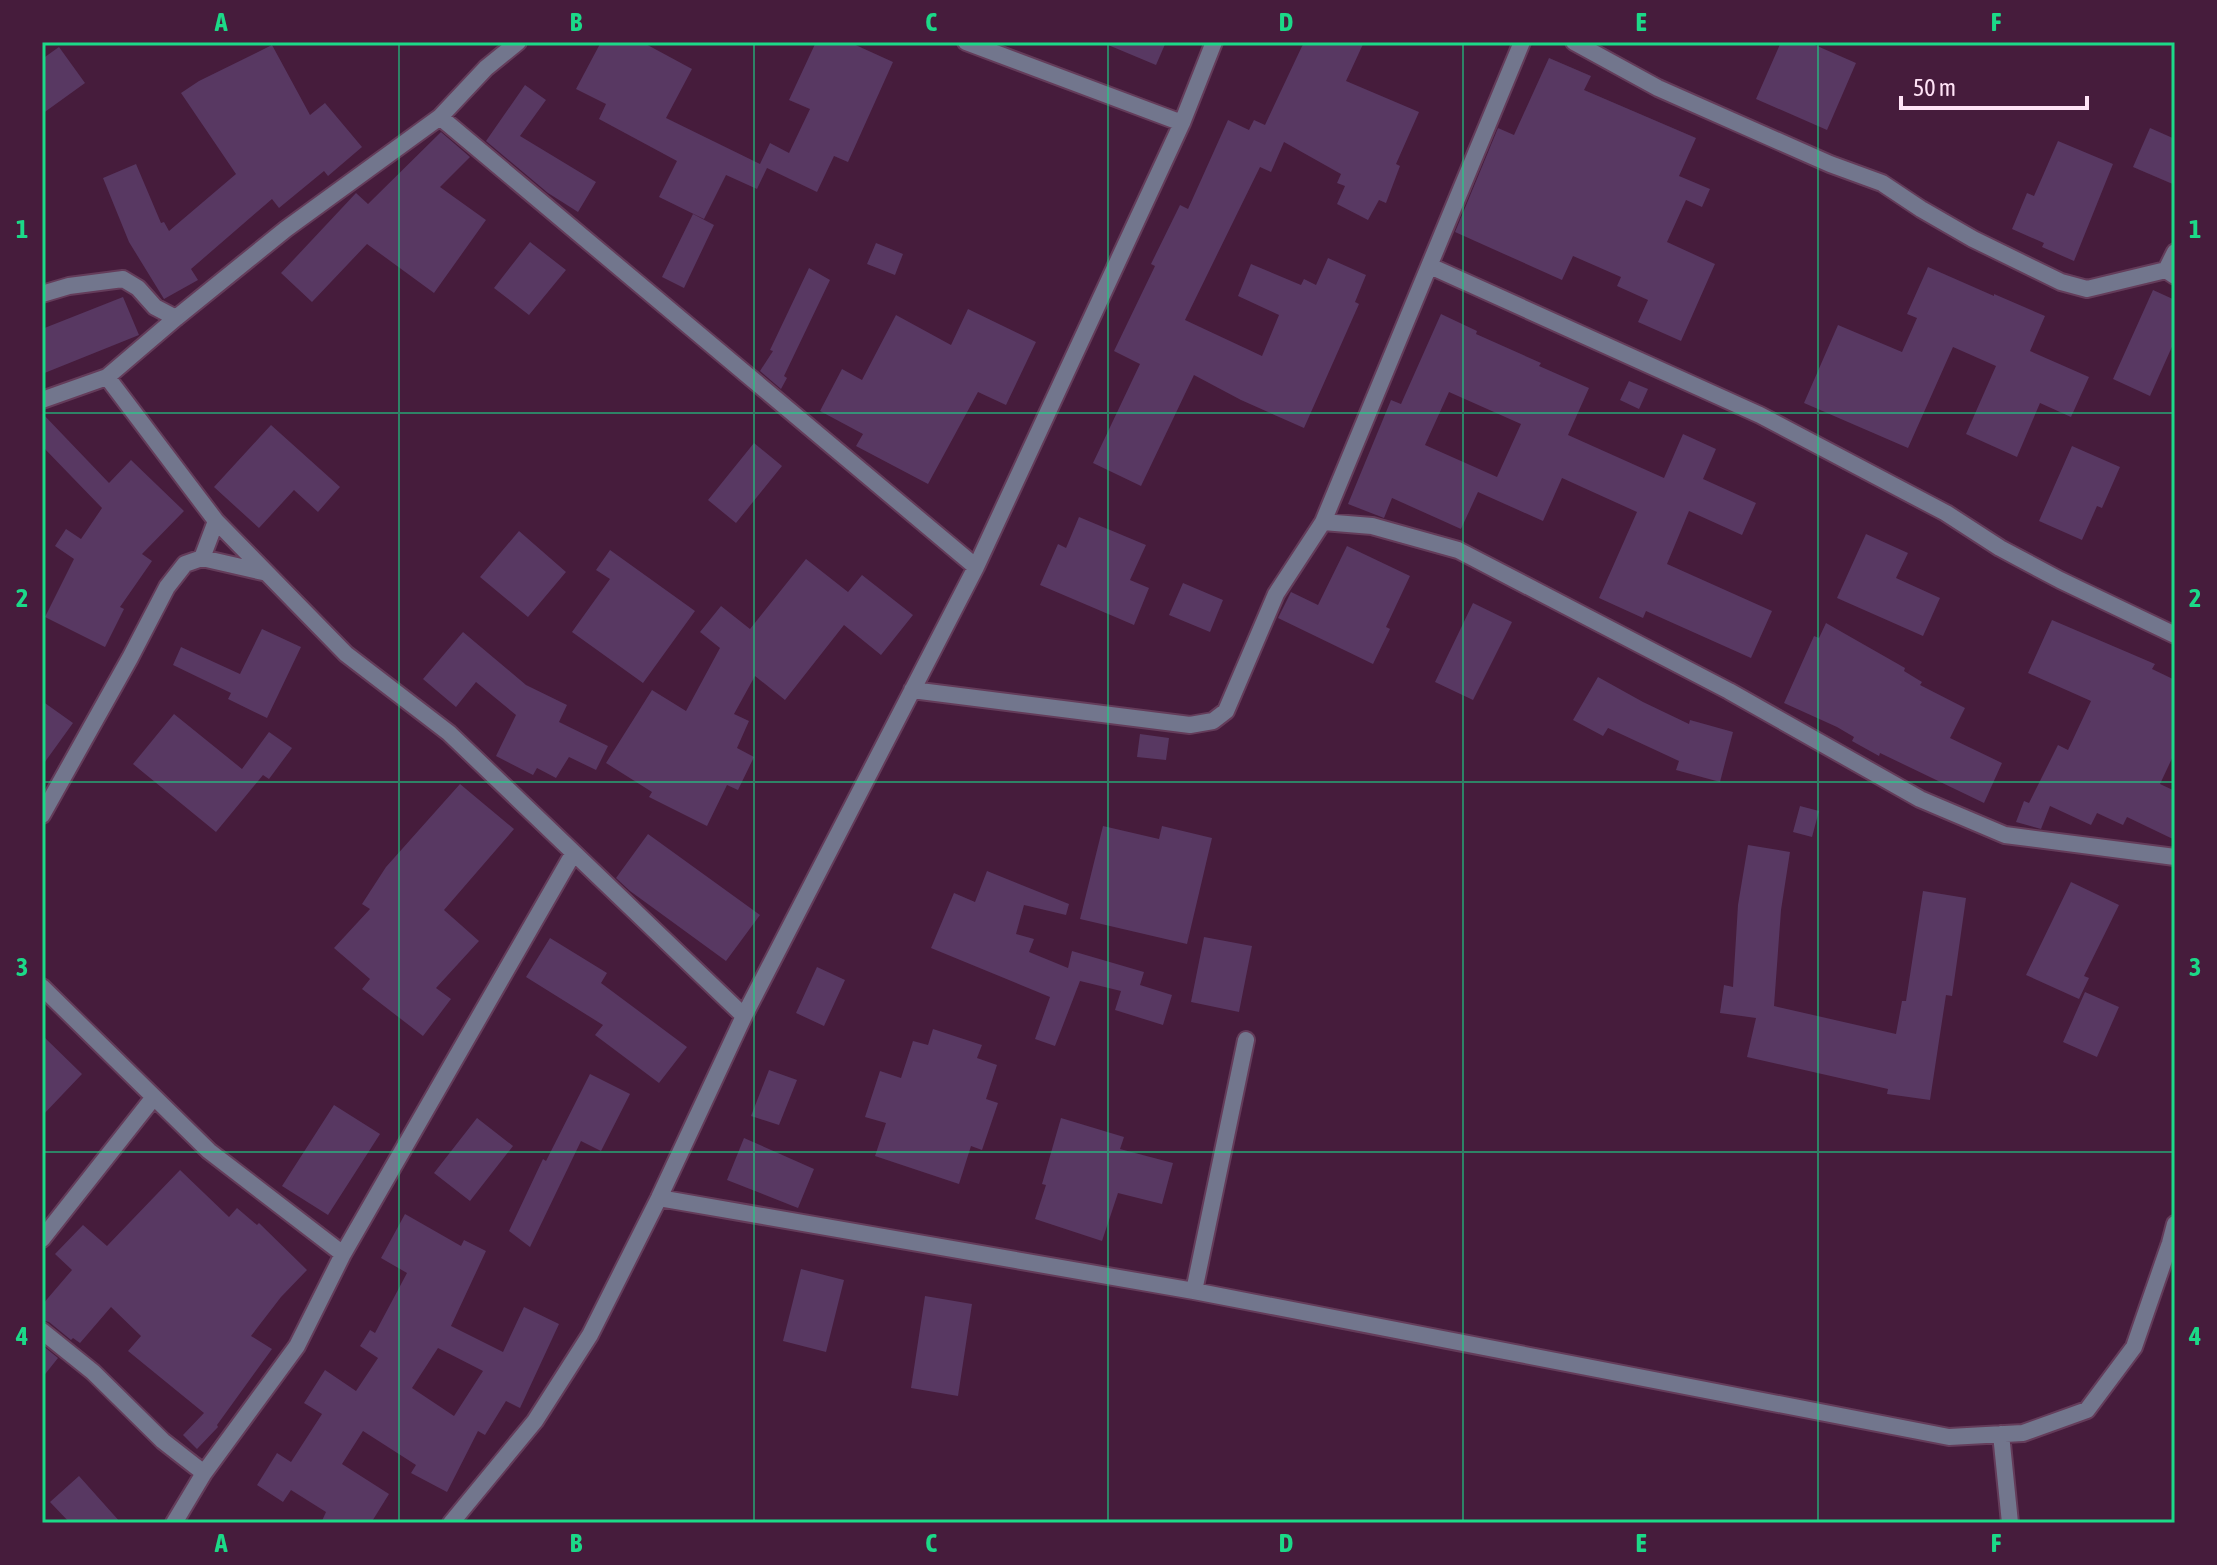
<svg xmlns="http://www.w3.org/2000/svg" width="2217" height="1565" font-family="'Asap Condensed',sans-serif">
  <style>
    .building { fill: #583862; fill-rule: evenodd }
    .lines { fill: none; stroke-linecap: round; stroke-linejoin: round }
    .minor-casing { stroke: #643c5a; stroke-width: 20 }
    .minor { stroke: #72768d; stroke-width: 16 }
    .grid { fill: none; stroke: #1cd988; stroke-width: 2; stroke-opacity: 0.55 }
    .neatline { fill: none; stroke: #1cd988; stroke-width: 3 }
    .grid-label { font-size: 26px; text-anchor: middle; font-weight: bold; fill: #1cd988 }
  </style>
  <rect width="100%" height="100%" fill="#461c3c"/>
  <!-- building -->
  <path class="building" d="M601,42h41l50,27 -26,49 94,46 10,-21 19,10 21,-44 -21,-9 27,-58h33l44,20 -45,100 -14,-6 -17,36 -50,-24 -10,21 -31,-14 -22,44 -45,-22 18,-36 -78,-42 7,-15 -30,-15z
    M1101,42h65l-10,23z
    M1304,42h60l-18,39 73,31 -23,52 4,2 -14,37 -7,-3 -11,20 -31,-16 8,-18 -8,-3 4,-9 -57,-32 -13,30 -11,-5 -75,153 77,36 17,-41 -41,-19 13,-32 50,21 3,-6 12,6 12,-27 38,17 -11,27 4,2 -55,124 -63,-28 -47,-25 -53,111 -48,-23 47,-99 -26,-13 41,-85 -4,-2 29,-59 8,4 40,-89 21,10 5,-10 11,5z
    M1781,42h27l48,21 -29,67 -71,-31z
    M272,45l38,70 15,-12 37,44 -34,29 -4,-5 -45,37 -7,-9 -81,70 7,11 -34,19 -35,-57 -26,-64 33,-14 25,59 3,-1 5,9 67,-57 -55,-81 18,-12z
    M59,47l26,36 -43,31v-55z
    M1549,58l42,18 -7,14 112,48 -17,38 31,13 -8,18 -16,-7 -19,42 48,22 -34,77 -43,-19 10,-22 -31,-14 4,-9 -48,-21 -11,24 -107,-48 43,-104 16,7z
    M525,85l21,15 -26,36 76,46 -18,30 -30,-19 -62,-52z
    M2150,128l25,11v46l-42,-18z
    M441,132l29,25 -30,30 46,33 -52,73 -67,-49 -55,58 -31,-29 75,-80 12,11z
    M2058,141l55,23 -39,97 -32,-14 2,-4 -32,-14 15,-36 7,3z
    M693,214l21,11 -30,63 -22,-11z
    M530,242l36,28 -37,45 -35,-27z
    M876,243l27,11 -8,21 -28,-11z
    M1928,267l66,29v-2l51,22 -15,35 59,26 -18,40 -31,-14 -23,54 -51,-23 30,-68 -43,-19 -45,101 -104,-45 34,-78 64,27 15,-34 -10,-4z
    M809,268l21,12 -46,96 3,2 -6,11 -21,-18 13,-20 -3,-1z
    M2153,290l22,10v40l-25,56 -37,-17z
    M123,297l16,38 -97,39v-45z
    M968,309l68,33 -30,63 -28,-13 -50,92 -72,-38 7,-12 -43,-23 22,-42 20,11 34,-65 55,30z
    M1441,314l36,17 -1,3 65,29 -2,3 50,22 -21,47 96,43 19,-44 33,15 -13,30 53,24 -14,32 -53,-24 -22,53 105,47 -21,47 -105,-47 -3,7 -44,-20 38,-86 -75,-34 -19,43 -65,-29 -17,37 -69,-31 -8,20 -36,-14 43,-104 10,4zM1449,392l72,32 -24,53 -72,-32z
    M1629,381l19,8 -9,20 -19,-9z
    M42,413l67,70 22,-23 53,51 -42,43 10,7 -32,46 4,2 -19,38 -60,-30 29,-58 -19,-13 11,-17 15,10 21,-31 -60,-62z
    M271,425l69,62 -22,25 -24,-22 -35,38 -45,-41z
    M754,443l28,23 -46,57 -28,-23z
    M2072,446l48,21 -18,41 -5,-2 -15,34 -43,-19z
    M1079,517l67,28 -16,35 19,8 -15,37 -94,-40 18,-41 8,4z
    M519,531l47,41 -38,45 -48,-40z
    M1866,534l42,19 -12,25 44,20 -17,38 -86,-38z
    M1347,546l63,30 -24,51 4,2 -17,35 -95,-46 13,-26 27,13z
    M610,550l85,61 -52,72 -71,-51 38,-53 -14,-9z
    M806,559l42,33 14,-17 51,40 -32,40 -37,-30 -59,75 -30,-24 -21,38 15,7 -12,27 17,9 -16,33 -11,-5 -20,41 -58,-29 3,-5 -46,-29 46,-73 34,21 34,-63 -20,-16 21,-26 29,23z
    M1183,583l40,17 -13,32 -41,-17z
    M1473,603l39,19 -39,78 -38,-18z
    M2052,620l103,44 -3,5 23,11v72l-15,32 15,7v49l-48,-23 -4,8 -26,-12 -6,12 -41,-19 -9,23 -25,-7 8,-21 5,2 29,-58 10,5 23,-49 -63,-28z
    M1826,623l79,45 -1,3 18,11 -2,3 45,23 -15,30 52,25 -18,40 -104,-50 -1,3 -27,-15 2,-4 -17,-10 -53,-24 30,-67 5,2z
    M262,629l39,18 -34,71 -39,-19 3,-6 -58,-28 8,-18 59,27z
    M463,632l63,53 41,20 -8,17 49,24 -12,24 -27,-13 -13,21 -19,-10 -4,7 -37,-19 20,-41 -40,-33 -20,25 -33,-28z
    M1598,677l45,25 46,22 1,-4 43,12 -13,50 -44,-12 3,-9 -71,-33 -5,8 -30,-16z
    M42,701l31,22 -31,43z
    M174,714l68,55 27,-37 23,16 -23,31 -6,-4 -47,57 -83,-68z
    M1140,734l29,4 -3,22 -29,-3z
    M460,784l54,45 -70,81 35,31 -43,47 15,11 -28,37 -61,-47 8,-10 -36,-31 36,-39 -8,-5 24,-37z
    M1800,806l19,5 -7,26 -19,-5z
    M1103,826l56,13 3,-13 50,12 -25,106 -107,-25z
    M648,834l112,81 -34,46 -96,-70 -14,-13z
    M1748,845l42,7 -9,58 -7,96 122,28 6,-33h4l17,-110 43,7 -14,98 -6,-1 -16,105 -43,-6 1,-5 -141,-32 9,-39 -36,-5 4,-28 9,2 5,-82z
    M987,871l82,33 -3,11 -42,-10 -8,29 18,5 -5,13 39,16 4,-17 72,21 -4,13 32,10 -9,30 -48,-15 6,-19 -41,-10 -25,65 -20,-7 15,-42 -119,-49 23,-55 21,9z
    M2071,882l48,23 -35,71 5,2 -10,21 -53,-24z
    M1204,937l48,9 -13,66 -48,-10z
    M550,938l57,35 -6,10 86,64 -28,36 -64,-48 8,-10 -77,-48z
    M817,967l28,13 -21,46 -28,-13z
    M2085,992l34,15 -22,50 -34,-15z
    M933,1029l49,16 -5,13 20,7 -11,34 12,4 -16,47 -11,-4 -12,38 -84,-28 11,-33 -21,-6 15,-46 21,7 12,-37 15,4z
    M42,1035l40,39 -40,42z
    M769,1070l28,10 -18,45 -28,-9z
    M590,1074l40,20 -29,57 -20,-10 -51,106 -21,-16 34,-72 3,2z
    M334,1105l46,29 -52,81 -46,-29z
    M477,1118l36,28 -43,55 -36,-28z
    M1061,1118l63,19 -4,12 53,14 -11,41 -44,-11 -16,48 -67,-22 11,-34 -4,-1z
    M744,1138l70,31 -16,39 -71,-28z
    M180,1170l49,47 8,-9 20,17 2,-2 48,47 -26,27 -30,39 21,13 -55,76 1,2 -21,22 -14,-14 21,-22 -76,-62 13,-15 -30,-29 -31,36 -7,-5 -2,2 -22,-18 -7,-2v-15l30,-35 -17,-16 28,-29 24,21z
    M405,1214l56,32 3,-6 22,11 -35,75 52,26 21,-45 35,17 -39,84 -14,-7 -21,34 -7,-4 -31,61 -36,-19 5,-8 -53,-34 -21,33 47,30 -18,29h-50l5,-11 -35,-22 -8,12 -26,-17 20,-32 14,9 31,-48 -18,-11 21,-33 31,21 22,-33 -18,-12 10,-16 5,3 32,-60 -26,-15zM438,1348l45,23 -29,45 -42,-28z
    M801,1269l43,11 -18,72 -43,-11z
    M925,1296l47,8 -14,92 -47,-8z
    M42,1345l16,13 -16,20z
    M79,1476l42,47h-51l-20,-21z"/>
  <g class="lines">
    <!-- minor casing -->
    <g class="minor-casing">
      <path id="minor" d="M966,42l216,81
        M1574,42l84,46 172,76 52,19 39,26 52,30 88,43 26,7 79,-19 9,6
        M440,117l536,450
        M1430,266l330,149 186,98 54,35 60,32 115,55
        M2166,270l9,-18
        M42,294l27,-8 54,-7 15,9 17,19 21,11
        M107,377l109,144 130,133 103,79 295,283
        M42,400l65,-23 69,-59 110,-89 154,-112 46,-49 32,-26
        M1323,522l49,4 86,24 271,141 191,108 85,36 170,22
        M202,558l14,-37
        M912,690l278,35 23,-4 13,-10 50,-117 47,-72 199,-480
        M42,815l88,-157 37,-71 18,-23 17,-6 61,14
        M42,987l167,164 134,103
        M659,1198l535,93 755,146 74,-4 64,-23 47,-63 36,-104 5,-19
        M42,1239l112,-142
        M1194,1291l52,-251
        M42,1331l51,41 70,69 41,32
        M2001,1434l9,89
        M174,1523l30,-50 93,-127 46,-92 230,-400
        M451,1523l84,-102 55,-86 69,-137 85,-182 232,-449 206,-444 32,-81"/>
    </g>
    <!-- minor -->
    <use href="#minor" class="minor"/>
  </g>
  <!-- grid -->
  <path class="grid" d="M399,42v1481M754,42v1481M1108,42v1481M1463,42v1481M1818,42v1481M42,413h2133M42,782h2133M42,1152h2133"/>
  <!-- border -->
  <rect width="2217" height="1565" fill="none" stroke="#461c3c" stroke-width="88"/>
  <!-- scale -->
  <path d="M1901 96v12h186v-12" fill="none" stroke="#ffe3f6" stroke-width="4"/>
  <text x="1913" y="96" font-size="24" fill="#ffe3f6" stroke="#461c3c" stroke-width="6" paint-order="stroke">50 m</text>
  <rect x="44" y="44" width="2129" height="1477" class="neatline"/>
  <g class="grid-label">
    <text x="221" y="31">A</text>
    <text x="576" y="31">B</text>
    <text x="931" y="31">C</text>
    <text x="1286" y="31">D</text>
    <text x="1641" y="31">E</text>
    <text x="1996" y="31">F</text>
    <text x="22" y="238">1</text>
    <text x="2195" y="238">1</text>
    <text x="22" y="607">2</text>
    <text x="2195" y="607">2</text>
    <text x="22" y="976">3</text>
    <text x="2195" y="976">3</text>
    <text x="22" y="1345">4</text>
    <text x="2195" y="1345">4</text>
    <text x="221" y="1552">A</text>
    <text x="576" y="1552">B</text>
    <text x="931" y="1552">C</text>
    <text x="1286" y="1552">D</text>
    <text x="1641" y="1552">E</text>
    <text x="1996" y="1552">F</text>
  </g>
</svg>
